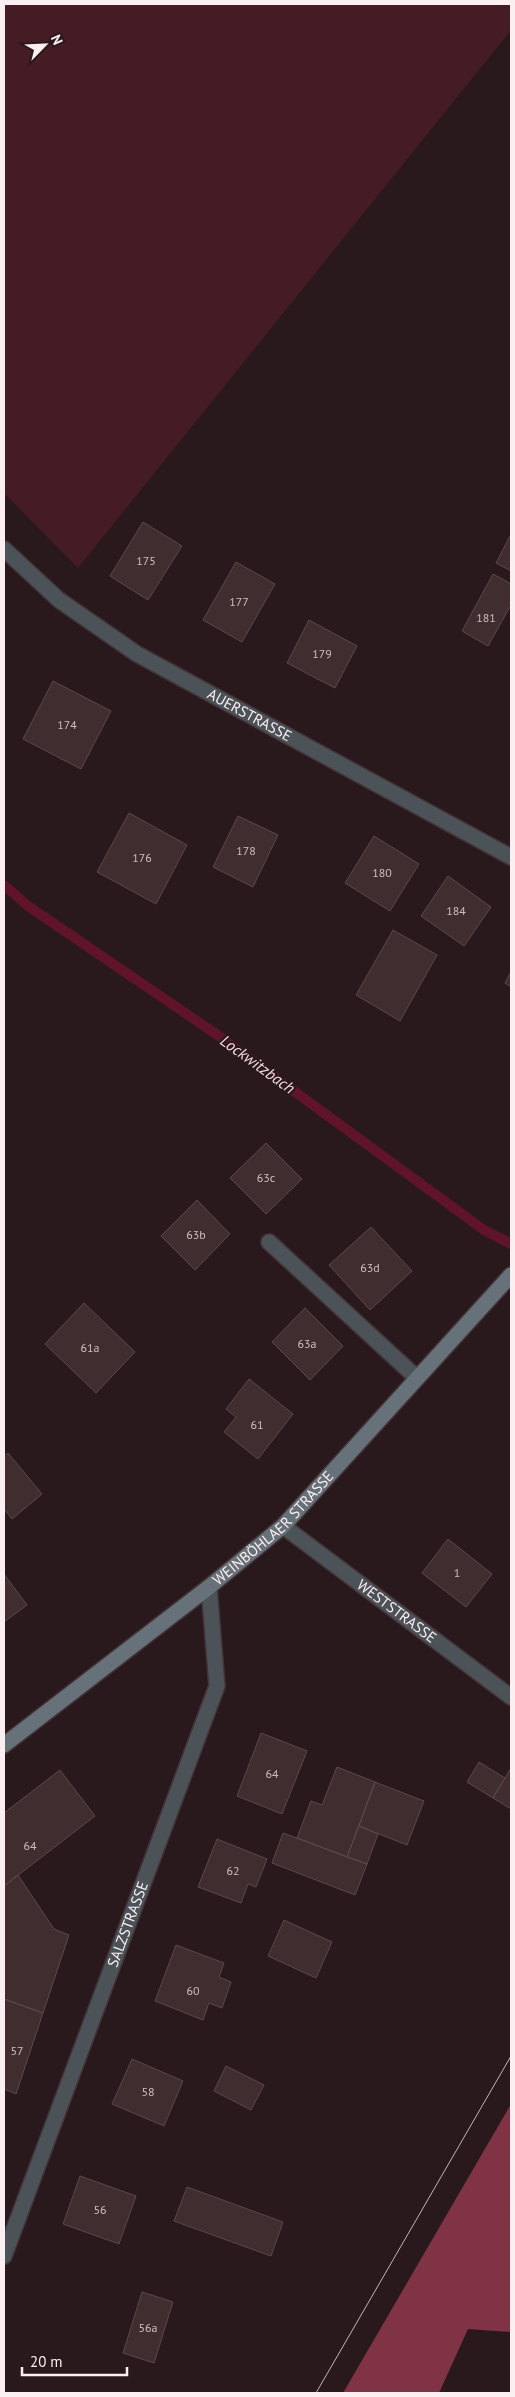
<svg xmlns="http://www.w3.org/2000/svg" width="515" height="2397" font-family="'PT Sans',sans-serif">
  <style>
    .green { fill: #451c24 }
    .forest { fill: #803344 }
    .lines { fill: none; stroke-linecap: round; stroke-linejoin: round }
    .stream { stroke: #60142a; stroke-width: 10 }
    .building { fill: #3f2d2f; stroke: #5c484b }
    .service-casing { stroke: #423336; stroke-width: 18 }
    .minor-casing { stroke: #423336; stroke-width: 18 }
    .secondary-casing { stroke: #423336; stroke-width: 18 }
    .service { stroke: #4c5358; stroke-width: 15 }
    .minor { stroke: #4c5358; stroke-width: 15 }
    .secondary { stroke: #667179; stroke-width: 15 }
    .tram { stroke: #c1b4b6; stroke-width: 1 }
    .labels { text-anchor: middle; stroke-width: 4.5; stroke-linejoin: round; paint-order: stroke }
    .number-label { font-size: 12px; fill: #ccbec0 }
    .street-label { font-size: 15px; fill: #fbeff1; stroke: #29191c }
    .water-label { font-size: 16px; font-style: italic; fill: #f4dcdf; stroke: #29191c }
  </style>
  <rect width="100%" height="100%" fill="#29191c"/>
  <!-- green -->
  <path class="green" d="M4,4h507v26l-433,538 -74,-75z"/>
  <!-- forest -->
  <path class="forest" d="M511,2104v228l-43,-3 -29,64h-96z"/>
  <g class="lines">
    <!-- stream -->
    <path class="stream" d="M4,885l24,21 188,128 268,196 27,14"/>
  </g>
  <!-- building -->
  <path class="building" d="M143,522l39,24 -34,54 -38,-24z
    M511,534v37l-15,-8z
    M236,562l39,22 -33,58 -39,-22z
    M493,574l18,10v21l-23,41 -26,-15z
    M309,620l48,26 -22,42 -48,-25z
    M53,681l58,30 -30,58 -58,-30z
    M129,813l58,32 -31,59 -59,-32z
    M238,816l40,19 -25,52 -40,-20z
    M374,836l45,28 -29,47 -45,-28z
    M448,876l43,31 -27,39 -43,-30z
    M393,930l44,25 -37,66 -44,-26z
    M511,972v15l-6,-4z
    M266,1143l36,36 -36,35 -36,-36z
    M197,1200l33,34 -35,36 -34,-34z
    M371,1227l41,44 -42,39 -41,-45z
    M84,1303l51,49 -39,41 -51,-49z
    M305,1308l38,38 -33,34 -38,-38z
    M249,1379l44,35 -35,45 -34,-27 12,-15 -10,-8z
    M8,1453l34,41 -30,25 -8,-10v-53z
    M448,1539l44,35 -26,33 -44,-34z
    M4,1574l23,31 -23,17z
    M261,1733l46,18 -25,63 -45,-18z
    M479,1762l26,16 -12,20 -26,-16z
    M337,1767l38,15 -28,75 -50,-19 14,-37 11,4z
    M511,1768v41l-18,-11z
    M60,1770l35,46 -91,70v-73z
    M375,1782l49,19 -17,44 -48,-19z
    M359,1826l19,8 -11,30 -20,-7z
    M283,1833l84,31 -12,31 -83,-32z
    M217,1839l50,20 -11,28 -8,-3 -7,19 -43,-16z
    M18,1875l36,54 15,6 -26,78 -39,-14v-113z
    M284,1920l48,22 -16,36 -48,-22z
    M176,1945l48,18 -5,14 12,5 -9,26 -13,-5 -6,17 -48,-19z
    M4,1999l39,14 -27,81 -12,-5z
    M132,2059l51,22 -19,45 -52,-22z
    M226,2066l38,19 -13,25 -37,-19z
    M80,2176l56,20 -17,48 -56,-20z
    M187,2187l96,35 -12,34 -97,-35z
    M142,2292l31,10 -19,61 -31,-10z"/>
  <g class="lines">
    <!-- service casing -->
    <g class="service-casing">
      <path id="service" d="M269,1242l148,136"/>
    </g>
    <!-- minor casing -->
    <g class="minor-casing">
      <g id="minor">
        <path id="s1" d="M4,549l55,51 78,54 374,203"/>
        <path id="s2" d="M283,1526l228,171"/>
        <path id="s3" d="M4,2256l213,-570 -8,-99"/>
      </g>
    </g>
    <!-- secondary casing -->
    <g class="secondary-casing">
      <g id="secondary">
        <path id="s4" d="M4,1745l205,-158 74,-61 228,-251"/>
      </g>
    </g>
    <!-- service -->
    <use href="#service" class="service"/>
    <!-- minor -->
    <use href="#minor" class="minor"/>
    <!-- secondary -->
    <use href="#secondary" class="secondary"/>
    <!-- tram -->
    <path class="tram" d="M316,2393l195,-337"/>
  </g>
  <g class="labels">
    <!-- number labels -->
    <g class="number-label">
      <text x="146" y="565">175</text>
      <text x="239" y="606">177</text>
      <text x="486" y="622">181</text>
      <text x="322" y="658">179</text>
      <text x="67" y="729">174</text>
      <text x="246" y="855">178</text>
      <text x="142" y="862">176</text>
      <text x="382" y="877">180</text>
      <text x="456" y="915">184</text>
      <text x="266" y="1182">63c</text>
      <text x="196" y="1239">63b</text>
      <text x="370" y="1272">63d</text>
      <text x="307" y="1348">63a</text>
      <text x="90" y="1352">61a</text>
      <text x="257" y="1429">61</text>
      <text x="457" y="1577">1</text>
      <text x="272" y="1778">64</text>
      <text x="30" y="1850">64</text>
      <text x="233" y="1875">62</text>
      <text x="193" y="1995">60</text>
      <text x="17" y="2055">57</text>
      <text x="148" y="2096">58</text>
      <text x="100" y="2214">56</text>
      <text x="148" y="2332">56a</text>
    </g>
    <!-- street labels -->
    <g class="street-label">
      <text dy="5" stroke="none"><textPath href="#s1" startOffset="298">AUERSTRASSE</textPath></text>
      <text dy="5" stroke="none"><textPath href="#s4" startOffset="346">WEINBÖHLAER STRASSE</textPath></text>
      <text dy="5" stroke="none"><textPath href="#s2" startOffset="142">WESTSTRASSE</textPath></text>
      <text dy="5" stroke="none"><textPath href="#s3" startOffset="354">SALZSTRASSE</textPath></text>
    </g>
    <!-- water labels -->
    <g class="water-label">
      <text transform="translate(258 1064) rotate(36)" y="6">Lockwitzbach</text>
    </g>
  </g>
  <!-- border -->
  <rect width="515" height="2397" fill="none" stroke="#fbeff1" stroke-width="10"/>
  <!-- north arrow -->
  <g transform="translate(45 45) rotate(66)" stroke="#29191c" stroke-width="4" paint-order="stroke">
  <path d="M0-4L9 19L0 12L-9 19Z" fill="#fbeff1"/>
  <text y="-8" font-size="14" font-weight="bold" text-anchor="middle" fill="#fbeff1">N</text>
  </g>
  <!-- scale -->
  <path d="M22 2367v8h105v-8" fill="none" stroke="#fbeff1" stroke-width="2.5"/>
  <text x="30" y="2367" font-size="15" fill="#fbeff1" stroke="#29191c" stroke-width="4" paint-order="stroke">20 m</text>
</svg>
